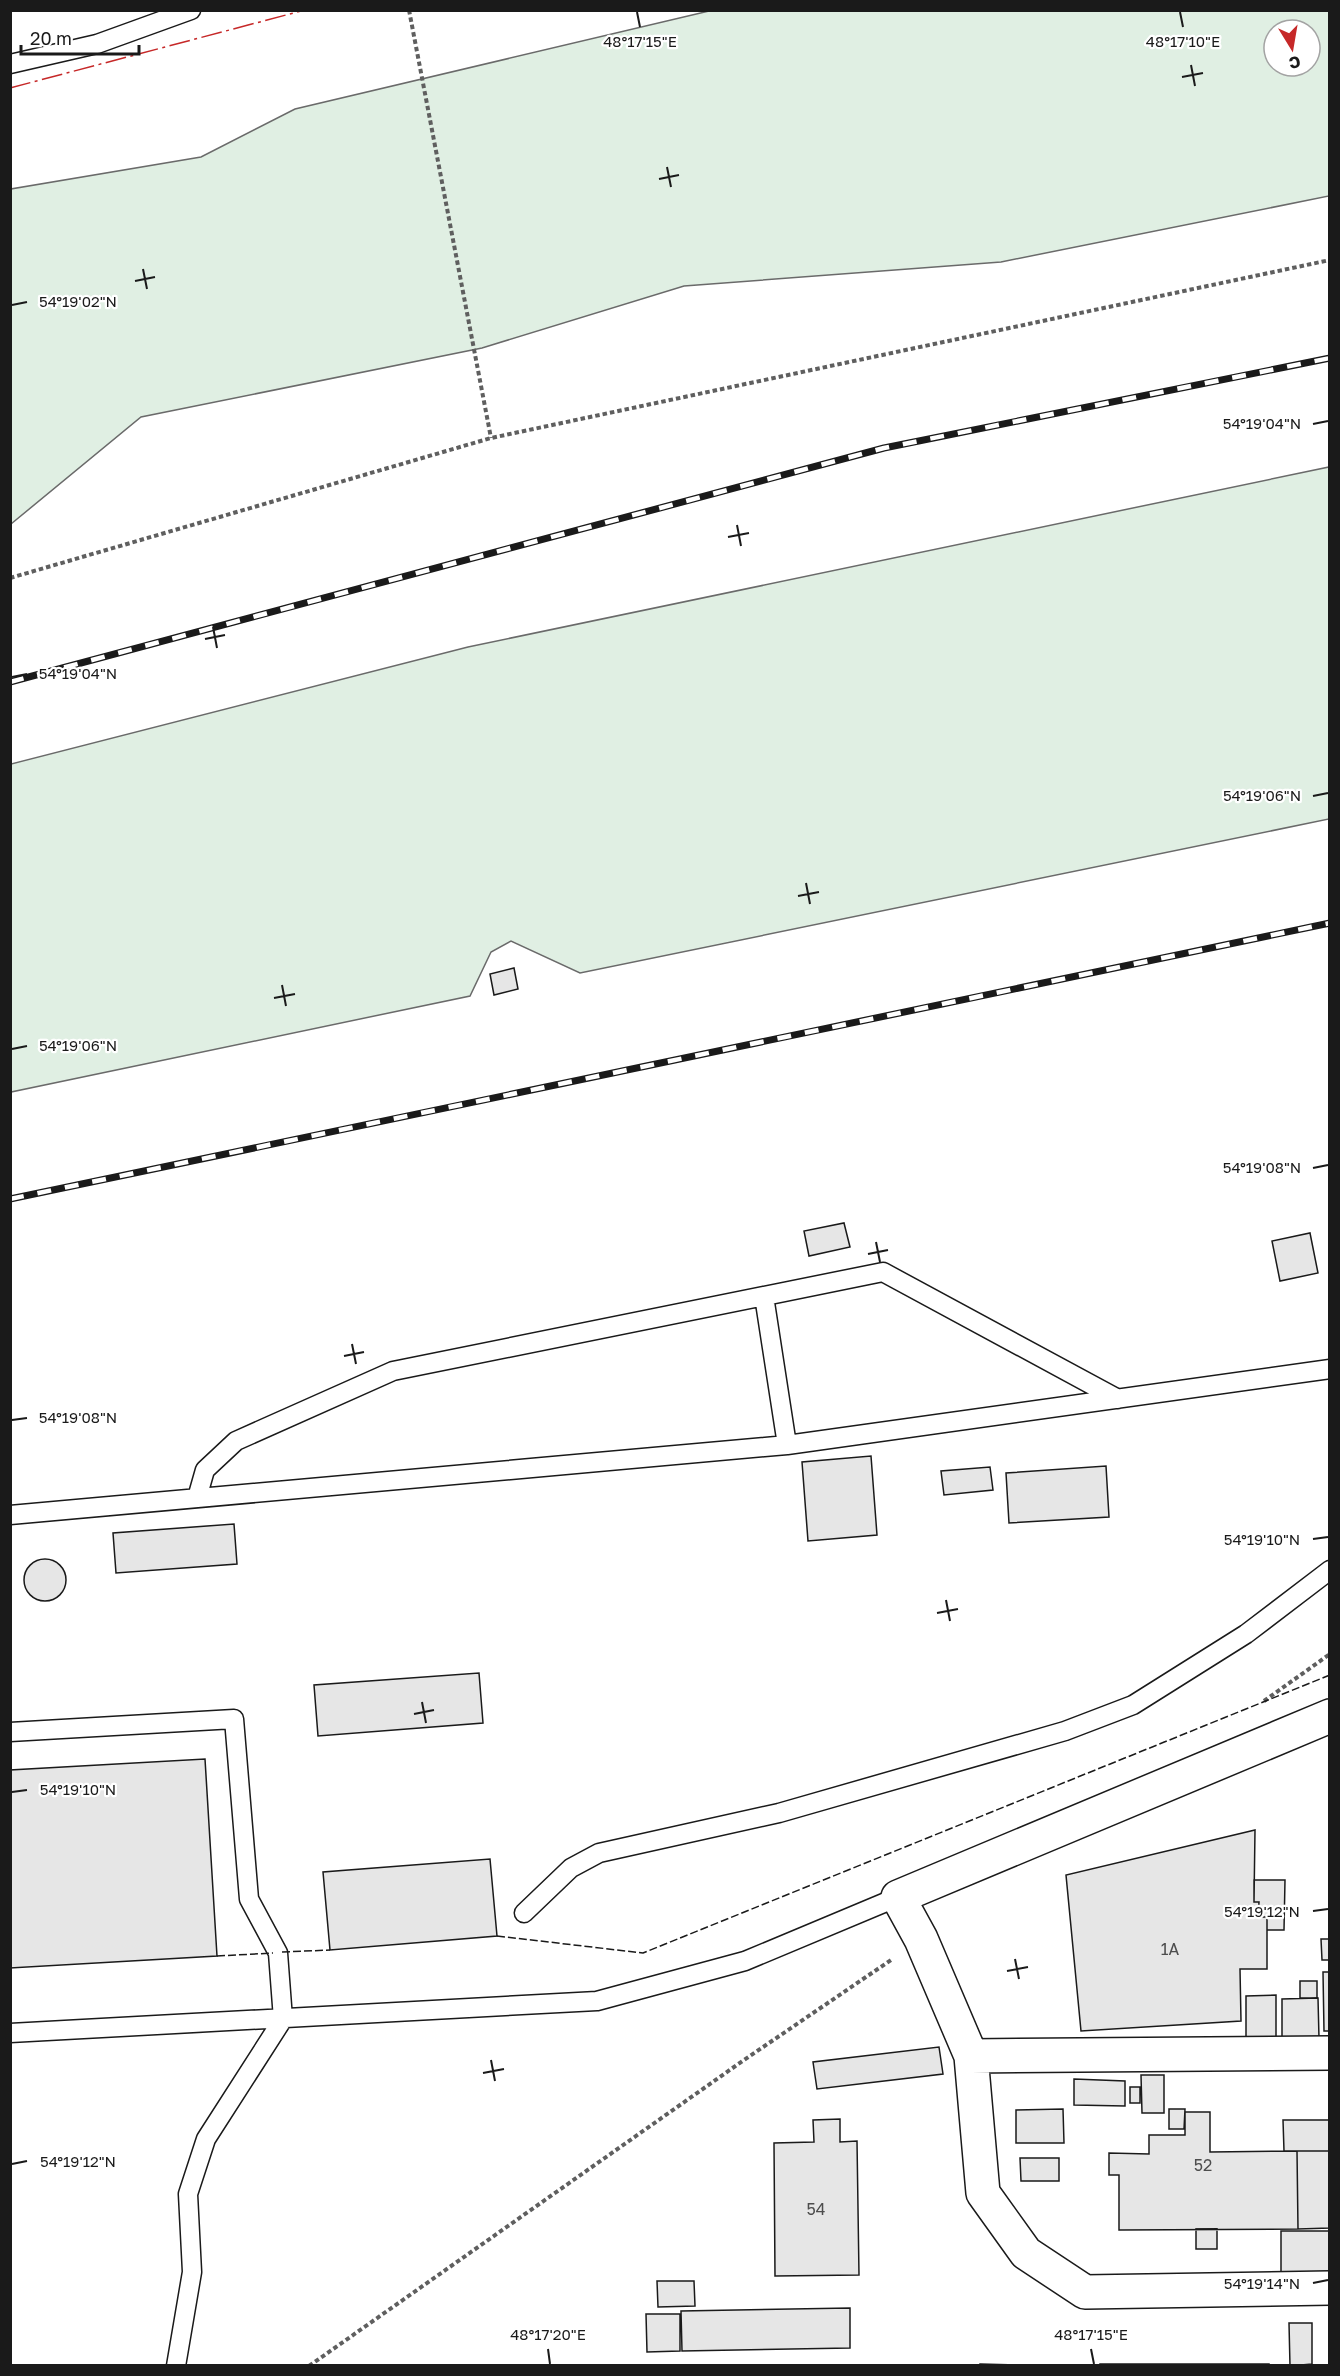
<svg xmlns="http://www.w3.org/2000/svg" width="1340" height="2376" font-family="'Golos Text',sans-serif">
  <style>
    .green { fill: #e0efe3; stroke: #6a6a6a; stroke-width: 1.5; fill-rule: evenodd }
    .building { fill: #e6e6e6; stroke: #1a1a1a; stroke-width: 1.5 }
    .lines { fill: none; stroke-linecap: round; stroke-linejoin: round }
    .service-casing { stroke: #1a1a1a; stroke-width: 21 }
    .minor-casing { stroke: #1a1a1a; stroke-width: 36 }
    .path { stroke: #5f5f5f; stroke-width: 4; stroke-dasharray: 4.5 3; stroke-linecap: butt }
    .service { stroke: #fff; stroke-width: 18 }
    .minor { stroke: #fff; stroke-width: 33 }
    .rail-casing { stroke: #1a1a1a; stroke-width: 7 }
    .rail { stroke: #fff; stroke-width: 4.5; stroke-dasharray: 14; stroke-linecap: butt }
    .fence { stroke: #1a1a1a; stroke-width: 1.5; stroke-dasharray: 8 3; stroke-linecap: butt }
    .power { stroke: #c62828; stroke-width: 1.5; stroke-dasharray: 21 4.5 3 4.5; stroke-linecap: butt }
    .ticks { fill: none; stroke: #1a1a1a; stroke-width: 2 }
    .labels { text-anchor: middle; stroke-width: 4.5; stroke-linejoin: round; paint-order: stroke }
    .number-label { font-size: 16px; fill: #4d4d4d }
    .ticks-label { font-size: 15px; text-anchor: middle; fill: #1a1a1a; stroke: #fff; stroke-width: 4.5; stroke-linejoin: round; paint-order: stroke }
  </style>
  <rect width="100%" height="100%" fill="#fff"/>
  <!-- green -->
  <path class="green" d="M709,11h620v185l-328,66 -317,24 -202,62 -341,69 -130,107v-335l190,-32 94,-48zM1274,30h36v36h-36z
    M1329,467v352l-749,154 -69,-32 -20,11 -21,44 -459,96v-328l457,-117z"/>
  <!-- building -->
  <path class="building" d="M514,968l4,21 -24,6 -4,-21z
    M844,1223l6,24 -41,9 -5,-25z
    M1310,1233l8,40 -38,8 -8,-40z
    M871,1456l6,79 -69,6 -6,-79z
    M1106,1466l3,51 -100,6 -3,-50z
    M990,1467l3,23 -49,5 -3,-24z
    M234,1524l3,40 -121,9 -3,-40z
    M24 1580a21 21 0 1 1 42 0a21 21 0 1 1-42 0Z
    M479,1673l4,50 -165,13 -4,-51z
    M205,1759l12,197 -207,12v-198z
    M1255,1830l-1,72h5l-1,15h9v52h-27l1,52 -160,10 -15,-156z
    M490,1859l7,77 -167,14 -7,-78z
    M1254,1880h31l-1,50h-17v-13h-9l1,-15h-5z
    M1321,1939h9v21h-8z
    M1323,1972h7v59h-6z
    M1300,1981h17v17h-17z
    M1276,1995v43h-30v-42z
    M1318,1998l1,40 -37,-1v-38z
    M939,2047l4,27 -126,15 -4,-27z
    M1141,2075h23v38h-22z
    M1074,2079l51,2v25l-51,-1z
    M1130,2087h10v16h-10z
    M1063,2109l1,34h-48v-33z
    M1169,2109h16l-1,20h-15z
    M1185,2112h25v40l87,-1 1,78 -179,1v-55h-10v-22l40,1v-19h36z
    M840,2119v23l17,-1 2,134 -84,1 -1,-133 40,-1 -1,-22z
    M1283,2120h47v31h-46z
    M1297,2151h33v77l-32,1z
    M1020,2158h39v23h-38z
    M1196,2229h21v20h-21z
    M1281,2231h49v44l-49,10z
    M657,2281h37l1,25 -37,1z
    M850,2308v40l-168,3 -1,-40z
    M646,2314h34v37l-33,1z
    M1289,2323h23v41l-22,2z
    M980,2364l68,2h-68z
    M1100,2364h169v2h-169z"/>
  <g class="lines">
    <!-- service casing -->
    <g class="service-casing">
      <path id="service" d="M10,64l87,-20 94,-34
        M764,1296l23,149
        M197,1498l8,-28 31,-29 157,-70 490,-99 235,127
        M10,1515l777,-70 543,-76
        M10,1732l224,-13 15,180 29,54 5,66 -77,120 -18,55 4,78 -16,94
        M524,1913l47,-45 28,-15 180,-40 286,-82 68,-26 113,-71 84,-64
        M10,2033l587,-32 148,-40 153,-64"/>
    </g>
    <!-- minor casing -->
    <g class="minor-casing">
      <path id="minor" d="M1330,1716l-432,181 23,42 50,117 12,137 43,60 59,39 245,-4
        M971,2056l359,-3"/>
    </g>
    <!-- path -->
    <path class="path" d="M409,10l82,428
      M10,578l481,-140 839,-178
      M1264,1701l66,-47
      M309,2366l435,-306 147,-100"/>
    <!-- service -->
    <use href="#service" class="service"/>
    <!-- minor -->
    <use href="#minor" class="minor"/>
    <!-- rail casing -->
    <g class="rail-casing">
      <path id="rail" d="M10,682l874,-234 446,-90
        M10,1199l1320,-276"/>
    </g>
    <!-- rail -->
    <use href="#rail" class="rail"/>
    <!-- fence -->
    <path class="fence" d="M497,1936l146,17 687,-278
      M282,1952l48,-2
      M217,1956l56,-3"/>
    <!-- power -->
    <path class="power" d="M10,88l295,-78"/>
  </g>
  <!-- ticks -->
  <path class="ticks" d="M637,12l3,15M1180,12l3,15M1191,65l4,21M1182,77l21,-4M667,167l4,20M659,179l20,-4M143,269l4,20M135,281l20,-4M12,305l15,-3M1313,424l15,-3M737,525l4,21M728,537l21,-4M213,627l4,21M205,639l20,-4M12,677l15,-3M1313,796l15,-3M806,883l4,21M798,896l21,-4M282,985l4,21M274,998l21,-4M12,1049l15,-3M1313,1168l15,-3M876,1242l4,20M868,1254l20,-4M352,1344l4,20M344,1356l20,-4M12,1420l15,-2M1313,1539l15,-2M946,1600l4,21M937,1613l21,-4M422,1702l4,21M414,1714l20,-4M12,1792l15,-2M1313,1911l15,-2M1015,1959l4,20M1007,1971l21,-4M491,2060l4,21M483,2073l21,-4M12,2164l15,-3M1313,2283l15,-3M548,2349l2,15M1091,2349l3,15"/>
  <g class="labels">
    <!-- number labels -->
    <g class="number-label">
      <text x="1170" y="1955">1А</text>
      <text x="1203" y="2171">52</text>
      <text x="816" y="2215">54</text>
    </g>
  </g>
  <g class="ticks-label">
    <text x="640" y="47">48°17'15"E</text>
    <text x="1183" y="47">48°17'10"E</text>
    <text x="78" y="307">54°19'02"N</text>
    <text x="1262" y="429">54°19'04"N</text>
    <text x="78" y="679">54°19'04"N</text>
    <text x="1262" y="801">54°19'06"N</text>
    <text x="78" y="1051">54°19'06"N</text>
    <text x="1262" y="1173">54°19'08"N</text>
    <text x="78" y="1423">54°19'08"N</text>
    <text x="1262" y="1545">54°19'10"N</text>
    <text x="78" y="1795">54°19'10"N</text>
    <text x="1262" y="1917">54°19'12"N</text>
    <text x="78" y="2167">54°19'12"N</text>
    <text x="1262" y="2289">54°19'14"N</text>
    <text x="548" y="2340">48°17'20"E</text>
    <text x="1091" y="2340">48°17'15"E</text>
  </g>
  <!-- border -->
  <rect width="1340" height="2376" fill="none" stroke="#1a1a1a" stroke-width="24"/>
  <!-- north arrow -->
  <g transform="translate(1292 48) rotate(169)"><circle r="28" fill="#ffffff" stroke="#a3a3a3" stroke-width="1.5"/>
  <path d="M0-4.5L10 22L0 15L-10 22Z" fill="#c62828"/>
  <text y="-9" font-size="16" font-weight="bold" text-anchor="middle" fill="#1a1a1a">С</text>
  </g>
  <!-- scale -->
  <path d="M21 45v9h118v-9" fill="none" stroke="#1a1a1a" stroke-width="3"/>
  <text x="30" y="45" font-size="18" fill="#1a1a1a" stroke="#ffffff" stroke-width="4.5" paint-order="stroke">20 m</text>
</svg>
